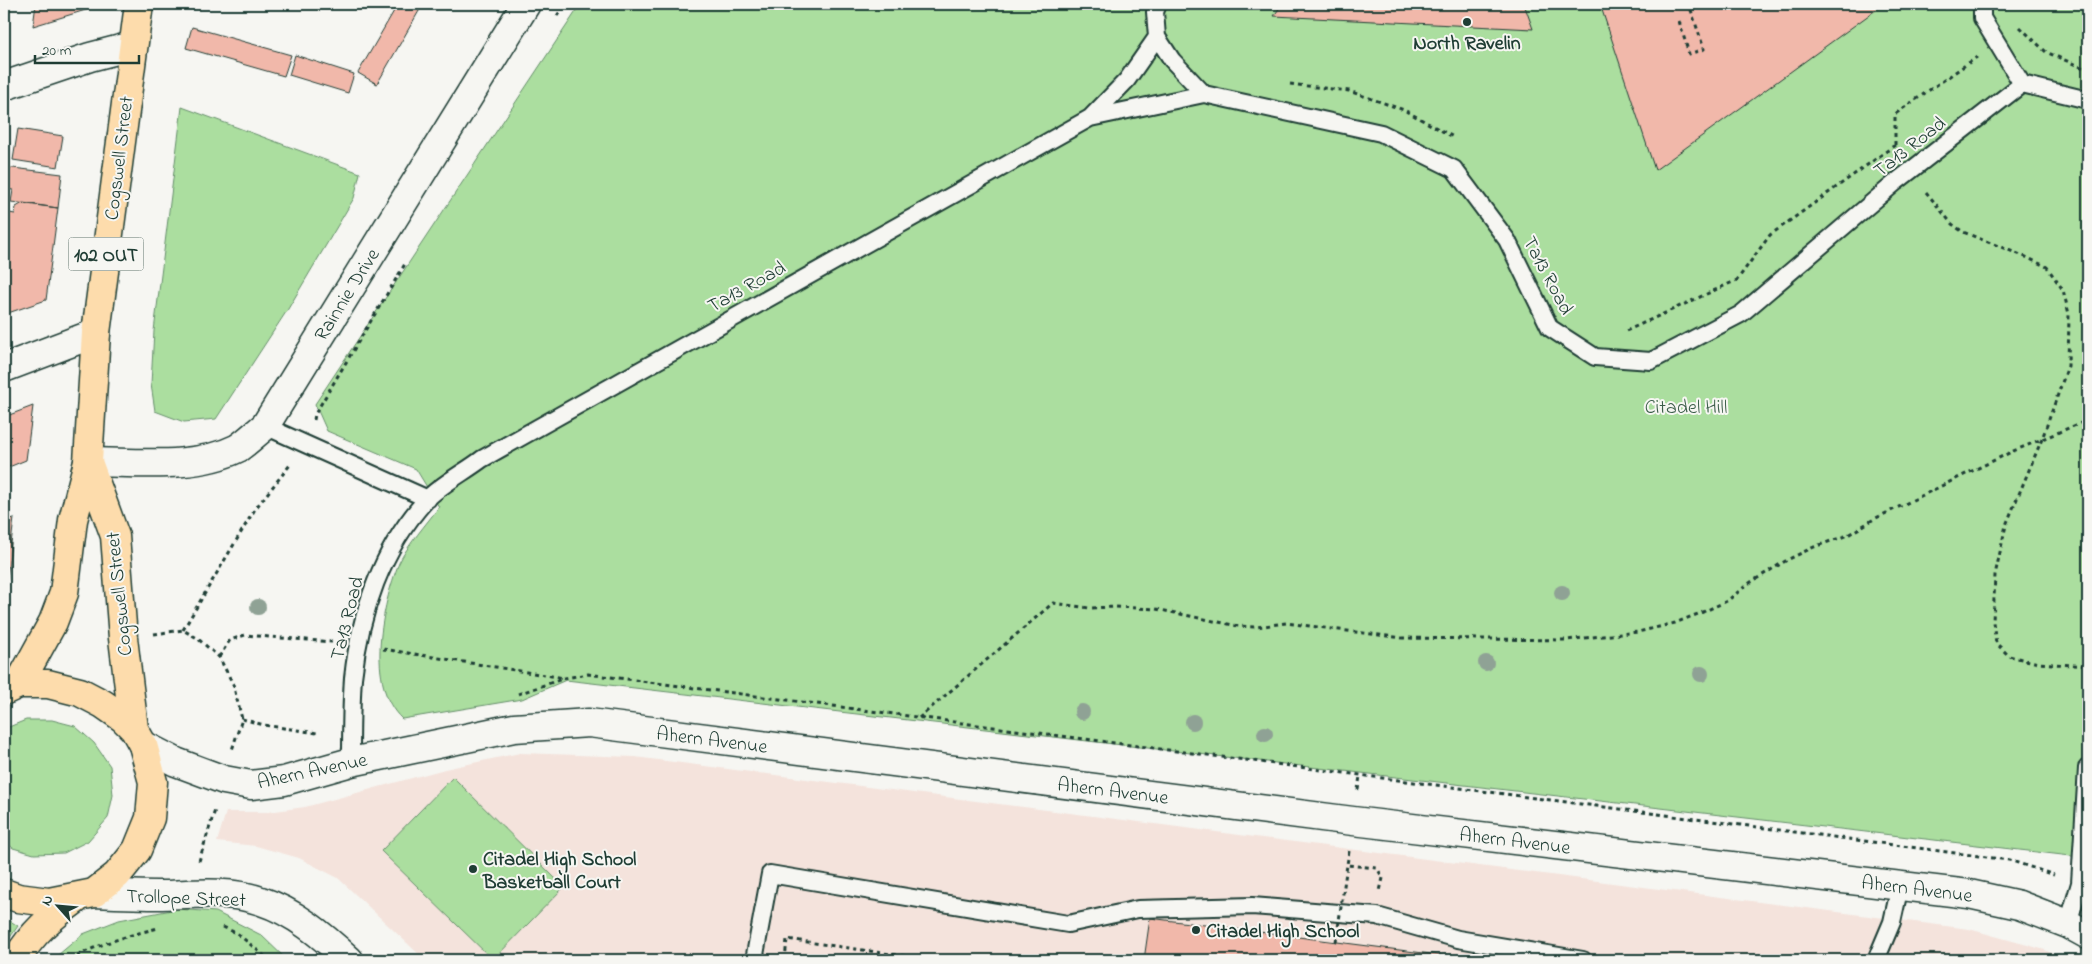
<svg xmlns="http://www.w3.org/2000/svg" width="2092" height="964" font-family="'Indie Flower',sans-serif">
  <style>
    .built { fill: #f4e3dc }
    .green { fill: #abde9f; stroke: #658e6a }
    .building { fill: #f1b8aa; stroke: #1f3d34 }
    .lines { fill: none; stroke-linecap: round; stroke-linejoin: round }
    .lane-casing { stroke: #1f3d34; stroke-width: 20 }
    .street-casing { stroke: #1f3d34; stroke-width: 31 }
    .secondary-casing { stroke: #1f3d34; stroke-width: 31 }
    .primary-casing { stroke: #1f3d34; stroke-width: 31 }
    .path { stroke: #1f3d34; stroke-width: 3; stroke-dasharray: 4 4; stroke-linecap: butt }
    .lane { stroke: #f6f6f2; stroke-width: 16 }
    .street { stroke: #f6f6f2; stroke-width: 28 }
    .secondary { stroke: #f6f6f2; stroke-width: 28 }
    .primary { stroke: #fddcac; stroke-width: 28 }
    .path-bridge { stroke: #1f3d34; stroke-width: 3; stroke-dasharray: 4 4; stroke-linecap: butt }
    .tree { fill: #8fa295 }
    .poi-dot { fill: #1f3d34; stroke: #f6f6f2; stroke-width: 2 }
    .labels { text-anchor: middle; stroke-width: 4; stroke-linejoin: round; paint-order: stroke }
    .shield { fill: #f6f6f2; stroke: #60746d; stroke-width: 1 }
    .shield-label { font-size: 19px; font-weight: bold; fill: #1f3d34 }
    .poi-label { font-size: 20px; font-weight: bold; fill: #1f3d34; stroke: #f6f6f2; text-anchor: start }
    .street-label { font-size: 20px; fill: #1f3d34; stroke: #f6f6f2 }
    .park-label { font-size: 20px; fill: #3b5d49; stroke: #f6f6f2 }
  </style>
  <rect width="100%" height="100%" fill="#f6f6f2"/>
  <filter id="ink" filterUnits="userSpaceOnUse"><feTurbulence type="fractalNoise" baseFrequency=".02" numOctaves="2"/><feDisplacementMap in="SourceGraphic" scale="10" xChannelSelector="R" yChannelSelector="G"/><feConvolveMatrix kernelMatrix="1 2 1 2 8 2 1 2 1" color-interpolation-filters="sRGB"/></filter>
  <g filter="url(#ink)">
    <!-- built -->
    <path class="built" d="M520,753l115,4 1334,172 76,21 21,10h-1641l-87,-82 -39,-20 -43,-12 -39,-4 9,-30h42l37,-5 140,-38z"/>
    <!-- green -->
    <path class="green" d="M581,4h1507v854l-1522,-178 -44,19 -120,20c-37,-34 -20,-114 -3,-156 8,-17 28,-40 40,-56l-23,-38 -89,-38 -12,-27z
      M182,107l178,66 -6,25 -66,111 -72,110 -32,3 -29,-11 -4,-27 3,-53z
      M26,720h26l23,6 19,17 16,23 3,29 -5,23 -20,23 -24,12 -30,1 -21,-6 -9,-7v-112z
      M453,777l111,110 -71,73 -112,-109z
      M177,909l39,3 45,23 26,25h-235l31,-26 36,-14z
      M4,917l14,9 -14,20z"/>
    <!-- building -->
    <path class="building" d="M36,4h53v5l-56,17z
      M398,4h25l-46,80 -19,-11z
      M1282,4h242l9,25 -259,-13z
      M1600,4h284l-229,166z
      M192,27l99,28 -7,21 -98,-28z
      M295,55l59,19 -6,19 -59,-18z
      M18,129l45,7 -5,31 -45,-7z
      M13,168l49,6 -4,34 -47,-6 2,-12 -9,-1v-20z
      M23,203l35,5 -12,92 -38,13h-4v-101l11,2 1,-7z
      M33,406l-7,54 -22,9v-52z
      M14,518l-10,87v-84z
      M1150,918l312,40v2h-318z"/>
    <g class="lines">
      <!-- lane casing -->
      <g class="lane-casing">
        <path id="lane" d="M1158,4l-3,8 2,25 15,23 32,34 177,39 73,36 53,71 43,88 45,29 56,4 90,-47 155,-132 126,-98 66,16
          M1982,4v14l40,66
          M1090,118l114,-24
          M265,426l163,73
          M351,762c0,-28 0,-57 2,-84 7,-65 29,-130 73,-178 14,-15 39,-28 56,-41l608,-341 37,-38 30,-43
          M2068,924l12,-41 7,-115
          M754,960l16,-86 298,50 70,-15 114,-3 125,10 81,23 125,21
          M1876,960l16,-38 8,-36"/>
      </g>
      <!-- street casing -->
      <g class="street-casing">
        <path id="street" d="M4,86l86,-29 42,-11
          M4,368l92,-35
          M88,462c48,0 106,8 150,-14 9,-6 18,-15 27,-22l261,-422"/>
      </g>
      <!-- secondary casing -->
      <g class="secondary-casing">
        <path id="secondary" d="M143,745l33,17 48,18 27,5 33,-4 67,-19 163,-34 75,-5 764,98 616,73 50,11 49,19 20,11
          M94,893c23,1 46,2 68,2 32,-1 68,-5 99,6 34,11 62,35 88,59"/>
      </g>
      <!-- primary casing -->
      <g class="primary-casing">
        <path id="primary" d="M88,462l27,74 8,102 11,91
          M19,684l34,-62 11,-29 9,-73 15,-58 8,-129 43,-329
          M4,893l14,5 31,4 45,-9 23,-18 20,-25 13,-32 3,-36 -10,-37 -9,-16 -11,-11 -20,-14 -23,-12 -32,-8h-29l-13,6
          M16,960c17,-28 33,-41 59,-60"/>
      </g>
      <!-- path -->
      <path class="path" d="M557,16l8,-12
        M1679,21l10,33 15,-5 -15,-45
        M2020,27l26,25 42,18
        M1290,84l59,7 55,19 51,28
        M1895,145v-31l82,-57
        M1926,192l26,32 11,8 63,25 21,10 16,23 6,24 -1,52 -26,73 -36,86 -11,50 -2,47 3,21 13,13 29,7 50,3
        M1626,331l111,-51 33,-45 125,-90
        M314,420l1,-6 90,-150
        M183,630l72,-121 35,-44
        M154,634l29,-4 14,8 22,19 14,27 9,35 -10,31
        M383,649l181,29
        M219,657l11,-17 15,-5 87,7
        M518,694l47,-16 23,-4 1421,186 45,15
        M919,718l134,-115 36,5 27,-1 40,2 82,17 18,1 30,-4 116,15 164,2 72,-8 37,-9 28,-11 24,-11 21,-17 39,-24 27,-13 34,-12 26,-16 137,-67 77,-32
        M242,719l22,6 53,8
        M1358,790l2,-14
        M1349,851l-2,14 30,3 6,10 -3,13
        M199,861l16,-51
        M223,927l15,7 31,26
        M70,960c27,-16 57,-24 88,-32
        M785,960l2,-21 144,21"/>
      <!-- lane -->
      <use href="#lane" class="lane"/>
      <!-- street -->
      <use href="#street" class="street"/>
      <!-- secondary -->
      <use href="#secondary" class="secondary"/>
      <!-- primary -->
      <use href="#primary" class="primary"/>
      <!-- path-bridge -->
      <path class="path-bridge" d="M1336,942l11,-77"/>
    </g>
    <!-- trees -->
    <g class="tree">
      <circle cx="1562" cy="593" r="8"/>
      <circle cx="258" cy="607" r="8"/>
      <circle cx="1486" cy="663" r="8"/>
      <circle cx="1701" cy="674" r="8"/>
      <circle cx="1082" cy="712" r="8"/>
      <circle cx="1193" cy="722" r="8"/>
      <circle cx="1265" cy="734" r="8"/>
    </g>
  </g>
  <!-- markers -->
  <g class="poi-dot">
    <circle cx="1467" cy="22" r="5"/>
    <circle cx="473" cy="869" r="5"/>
    <circle cx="1196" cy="930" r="5"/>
  </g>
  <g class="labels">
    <!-- shield labels -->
    <rect class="shield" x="68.5" y="237.5" width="75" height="33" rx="4"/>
    <g class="shield-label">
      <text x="106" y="261">102 OUT</text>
    </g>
    <!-- poi labels -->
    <g class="poi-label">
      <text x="1467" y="49" text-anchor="middle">North Ravelin</text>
      <text x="483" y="865">Citadel High School<tspan x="483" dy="23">Basketball Court</tspan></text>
      <text x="1206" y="937">Citadel High School</text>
    </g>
    <!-- street labels -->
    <g class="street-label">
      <text transform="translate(1909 146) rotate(-38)" y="7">Ta13 Road</text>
      <text transform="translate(118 158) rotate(-83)" y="7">Cogswell Street</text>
      <text transform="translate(1549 275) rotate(62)" y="7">Ta13 Road</text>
      <text transform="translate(746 286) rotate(-29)" y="7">Ta13 Road</text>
      <text transform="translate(346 294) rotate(-58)" y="7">Rainnie Drive</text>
      <text transform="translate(118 594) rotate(-96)" y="7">Cogswell Street</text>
      <text transform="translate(346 618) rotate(-76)" y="7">Ta13 Road</text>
      <text transform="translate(712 739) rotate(7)" y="7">Ahern Avenue</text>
      <text transform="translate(312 770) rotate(-12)" y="7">Ahern Avenue</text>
      <text transform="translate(1113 790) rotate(7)" y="7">Ahern Avenue</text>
      <text transform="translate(1515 840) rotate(7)" y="7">Ahern Avenue</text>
      <text transform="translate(1917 888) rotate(7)" y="7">Ahern Avenue</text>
      <text transform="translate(186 897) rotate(2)" y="7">Trollope Street</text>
    </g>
    <!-- park labels -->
    <g class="park-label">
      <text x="1686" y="413">Citadel Hill</text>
    </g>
  </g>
  <!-- margin -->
  <rect width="2092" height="964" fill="none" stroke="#f6f6f2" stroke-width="20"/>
  <rect x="10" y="10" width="2072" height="944" fill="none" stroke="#1f3d34" stroke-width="2" filter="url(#ink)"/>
  <!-- north arrow -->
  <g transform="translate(58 906) rotate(297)" stroke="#f6f6f2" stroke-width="4" paint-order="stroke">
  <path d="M0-4L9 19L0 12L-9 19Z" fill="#1f3d34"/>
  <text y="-8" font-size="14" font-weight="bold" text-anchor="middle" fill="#1f3d34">N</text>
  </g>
  <!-- scale -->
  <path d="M35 55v8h104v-8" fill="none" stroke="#1f3d34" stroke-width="2.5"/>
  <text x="42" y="55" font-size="15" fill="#1f3d34" stroke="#f6f6f2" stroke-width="4" paint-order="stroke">20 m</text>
</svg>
